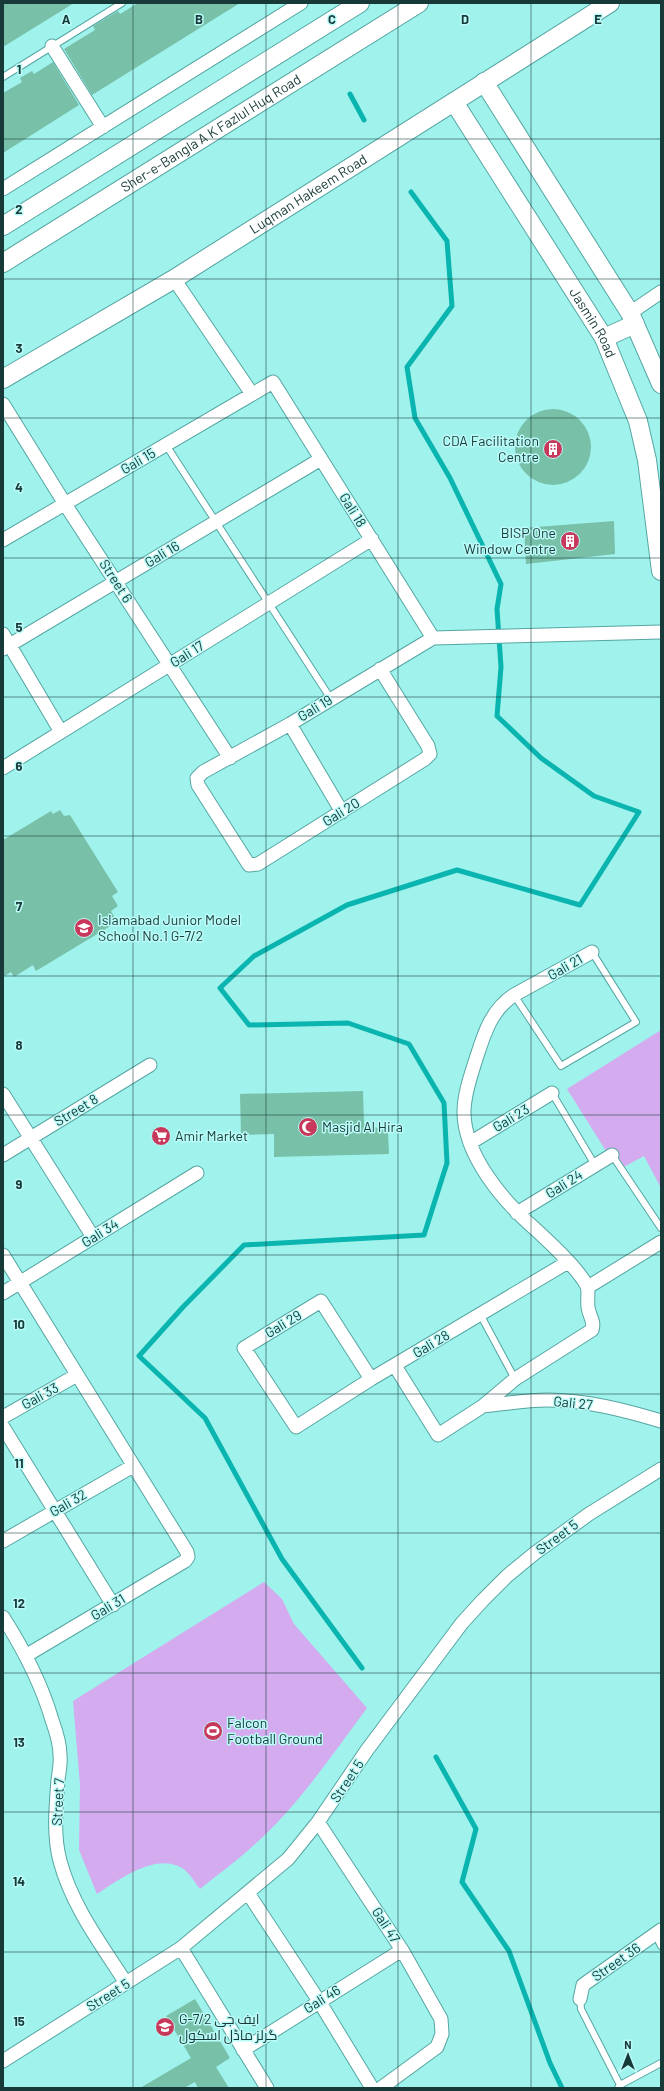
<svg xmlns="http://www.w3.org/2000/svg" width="664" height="2091" font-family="Barlow,Cairo,sans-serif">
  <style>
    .green { fill: #d3abee }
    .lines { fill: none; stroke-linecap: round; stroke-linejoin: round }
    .stream { stroke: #0ab5b0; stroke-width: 5 }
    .building { fill: #78c0a8 }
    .lane-casing { stroke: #55a6a2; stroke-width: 8 }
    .street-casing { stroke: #55a6a2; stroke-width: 15 }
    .secondary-casing { stroke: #55a6a2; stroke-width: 20 }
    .lane { stroke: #fff; stroke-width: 6 }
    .street { stroke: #fff; stroke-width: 13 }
    .secondary { stroke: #fff; stroke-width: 18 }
    .grid { fill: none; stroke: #173938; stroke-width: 1; stroke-opacity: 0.55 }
    .labels { text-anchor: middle; stroke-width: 3; stroke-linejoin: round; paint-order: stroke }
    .street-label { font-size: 14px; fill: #173938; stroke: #bcfcf8 }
    .poi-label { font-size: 14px; fill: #173938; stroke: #bcfcf8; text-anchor: start }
    .grid-label { font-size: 13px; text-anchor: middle; font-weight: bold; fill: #173938; stroke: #bcfcf8; stroke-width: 3; stroke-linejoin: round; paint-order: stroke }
  </style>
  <rect width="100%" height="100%" fill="#a0f2ed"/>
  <!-- green -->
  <path class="green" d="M661,1030v155l-1,1 -16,-30 -26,14 -51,-81z
    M264,1582l18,17 12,25 73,84c-35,47 -69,98 -113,137 -17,16 -36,29 -54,44 -5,-6 -11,-17 -18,-21 -26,-16 -64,12 -85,26l-18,-44 1,-65 -7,-84z"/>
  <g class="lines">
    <!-- stream -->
    <path class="stream" d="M350,94l14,26
      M362,1668l-80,-109 -77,-141 -66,-62 44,-49 61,-62 180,-10 23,-72 -3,-60 -35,-59 -61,-21 -99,2 -29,-37 34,-32 93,-51 110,-35 123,35 59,-93 -45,-16 -53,-38 -44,-42 4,-49 -4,-58 4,-25 -51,-106 -35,-60 -8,-51 45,-61 -5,-65 -36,-49
      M436,1757l40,72 -14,53 47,69 41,112 12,25"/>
  </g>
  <!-- building -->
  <path class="building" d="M3,3h71l-71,44z
    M138,3h102l-148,92 -28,-46 31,-19 -2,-4 25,-15 2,3z
    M53,62l26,43 -76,48v-60l19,-11 -2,-4 12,-7 2,3z
    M515 447a38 38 0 1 1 76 0a38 38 0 1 1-76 0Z
    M614,521l1,33 -89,10 -2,-36z
    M60,810l4,6 6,-1 48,77 -6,4 6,10 -7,5 6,11 -81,49 -3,-6 -19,12 -3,-5 -8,5v-137l48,-29 2,3z
    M363,1091l1,33 24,7 1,23 -115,3v-23l-33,1 -1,-41z
    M195,1999l35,59 -14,9 13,21h-31l-3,-6 -11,6h-44l51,-30 -25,-42z"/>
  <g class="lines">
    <!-- lane casing -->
    <g class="lane-casing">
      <path id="lane" d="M3,77l119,-74
        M166,445l165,254
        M514,995l47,71 75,-44 -44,-70
        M552,1093l43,72
        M612,1155l49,73
        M480,1314l35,65
        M655,1934l6,12
        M580,1999l1,10 39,76 -2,3
        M620,2085l41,-22"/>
    </g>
    <!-- street casing -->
    <g class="street-casing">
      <path id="street" d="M52,46l51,81
        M3,189l298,-186
        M174,279l78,115
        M630,313l31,-21
        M3,404l62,100 165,254
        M3,540l270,-158 160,256
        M3,634l58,98
        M3,649l318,-190
        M380,669l48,77 2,8 -5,5 -167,105 -9,1 -51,-80 -1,-7 6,-6 87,-48 143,-86 228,-6
        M290,724l52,88
        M3,768l369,-229
        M3,1094l90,143
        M470,1143l82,-50
        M3,1155l147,-90
        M517,1213l95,-58
        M3,1255l184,297 1,5 -3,4 -158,94
        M588,1287l73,-45
        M3,1293l194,-120
        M395,1366l43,69 45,-29 32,-27 77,-49c3,-9 -3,-14 -4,-23 -1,-6 1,-16 -1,-21 -9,-18 -38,-44 -53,-58 -31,-27 -70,-73 -70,-116 0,-18 7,-37 12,-53 8,-25 15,-49 38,-64l78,-43
        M371,1379l-50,-78 -77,47 52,79 75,-48 197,-117
        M483,1406c21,-2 43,-6 64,-6 39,0 77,10 114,21
        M3,1417l74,-42
        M3,1427l110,178
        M3,1541l130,-75
        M3,1617c21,33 38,65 49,103 4,11 8,24 8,35 1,8 -1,17 -2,25 -2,26 -5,55 2,81 12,45 41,83 66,122
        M318,1822l84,128 39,69 1,15 -5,13 -56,41
        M248,1893l71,108 53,87
        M181,1948l86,140
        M580,1999l3,-14 78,-55
        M243,2050l159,-100
        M3,2061l178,-113 107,-89 30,-37 49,-72 95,-127 21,-23 24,-24 28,-23 54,-39 72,-45"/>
    </g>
    <!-- secondary casing -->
    <g class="secondary-casing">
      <g id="secondary">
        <path d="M484,82l146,231 31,71"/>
        <path id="s1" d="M454,102l150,236 34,83 9,39 14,111"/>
        <path d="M3,226l357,-223"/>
        <path id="s2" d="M3,263l416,-260"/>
        <path d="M604,338l31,-14"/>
        <path id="s3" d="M3,379l171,-100 436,-276"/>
      </g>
    </g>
    <!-- lane -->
    <use href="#lane" class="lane"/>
    <!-- street -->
    <use href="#street" class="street"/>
    <!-- secondary -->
    <use href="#secondary" class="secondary"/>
  </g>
  <!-- grid -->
  <path class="grid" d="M133,3v2085M266,3v2085M398,3v2085M531,3v2085M3,139h658M3,279h658M3,418h658M3,558h658M3,697h658M3,836h658M3,976h658M3,1115h658M3,1255h658M3,1394h658M3,1533h658M3,1673h658M3,1812h658M3,1952h658"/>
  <!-- icons -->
  <defs>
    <g id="building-disc" transform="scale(1)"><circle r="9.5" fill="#c7385b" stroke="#bcfcf8"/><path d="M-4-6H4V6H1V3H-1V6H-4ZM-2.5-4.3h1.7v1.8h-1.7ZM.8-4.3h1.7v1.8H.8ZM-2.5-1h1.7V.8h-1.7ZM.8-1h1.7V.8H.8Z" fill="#fff"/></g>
    <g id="school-disc" transform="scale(1)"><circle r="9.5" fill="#c7385b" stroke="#bcfcf8"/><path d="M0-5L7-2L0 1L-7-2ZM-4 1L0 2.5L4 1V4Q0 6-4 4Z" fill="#fff"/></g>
    <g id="mosque-disc" transform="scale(1)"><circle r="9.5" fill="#c7385b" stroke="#bcfcf8"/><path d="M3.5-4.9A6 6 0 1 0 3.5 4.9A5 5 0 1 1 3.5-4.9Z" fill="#fff"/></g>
    <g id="supermarket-disc" transform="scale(1)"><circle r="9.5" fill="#c7385b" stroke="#bcfcf8"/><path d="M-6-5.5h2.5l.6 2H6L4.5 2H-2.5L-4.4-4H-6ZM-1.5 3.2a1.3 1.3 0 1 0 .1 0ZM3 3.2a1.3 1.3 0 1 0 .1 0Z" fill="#fff"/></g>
    <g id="stadium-disc" transform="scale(1)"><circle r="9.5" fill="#c7385b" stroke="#bcfcf8"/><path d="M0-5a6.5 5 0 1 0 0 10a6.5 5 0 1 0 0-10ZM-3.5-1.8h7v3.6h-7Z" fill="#fff"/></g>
  </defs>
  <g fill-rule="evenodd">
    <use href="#building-disc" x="553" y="449"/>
    <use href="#building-disc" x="570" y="541"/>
    <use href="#school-disc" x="84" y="928"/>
    <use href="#mosque-disc" x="308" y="1127"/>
    <use href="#supermarket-disc" x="161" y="1136"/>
    <use href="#stadium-disc" x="213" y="1731"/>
    <use href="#school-disc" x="165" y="2027"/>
  </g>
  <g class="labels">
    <!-- street labels -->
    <g class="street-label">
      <text dy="5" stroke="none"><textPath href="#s2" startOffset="245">Sher-e-Bangla A K Fazlul Huq Road</textPath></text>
      <text dy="5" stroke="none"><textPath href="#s3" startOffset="357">Luqman Hakeem Road</textPath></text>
      <text dy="5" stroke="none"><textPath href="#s1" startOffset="261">Jasmin Road</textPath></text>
      <text transform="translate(138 461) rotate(-30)" y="5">Gali 15</text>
      <text transform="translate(353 510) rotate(58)" y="5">Gali 18</text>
      <text transform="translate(162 554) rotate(-31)" y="5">Gali 16</text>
      <text transform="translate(116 581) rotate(57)" y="5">Street 6</text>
      <text transform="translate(187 654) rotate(-32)" y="5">Gali 17</text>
      <text transform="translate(315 708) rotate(-31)" y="5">Gali 19</text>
      <text transform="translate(341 812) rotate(-32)" y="5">Gali 20</text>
      <text transform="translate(565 967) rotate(-30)" y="5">Gali 21</text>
      <text transform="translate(76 1110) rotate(-31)" y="5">Street 8</text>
      <text transform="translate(511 1118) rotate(-31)" y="5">Gali 23</text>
      <text transform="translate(564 1184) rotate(-32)" y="5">Gali 24</text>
      <text transform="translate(100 1233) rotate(-32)" y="5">Gali 34</text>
      <text transform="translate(283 1324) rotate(-31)" y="5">Gali 29</text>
      <text transform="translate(431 1344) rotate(-31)" y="5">Gali 28</text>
      <text transform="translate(40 1396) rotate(-29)" y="5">Gali 33</text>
      <text transform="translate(573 1403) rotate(6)" y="5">Gali 27</text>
      <text transform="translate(68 1503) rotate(-30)" y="5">Gali 32</text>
      <text transform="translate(557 1537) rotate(-36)" y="5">Street 5</text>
      <text transform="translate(108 1607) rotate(-31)" y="5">Gali 31</text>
      <text transform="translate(347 1781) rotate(-56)" y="5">Street 5</text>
      <text transform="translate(58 1802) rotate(-87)" y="5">Street 7</text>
      <text transform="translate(386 1925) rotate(57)" y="5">Gali 47</text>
      <text transform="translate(616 1962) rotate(-35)" y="5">Street 36</text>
      <text transform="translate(108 1995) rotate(-32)" y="5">Street 5</text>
      <text transform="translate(322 1999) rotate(-32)" y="5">Gali 46</text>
    </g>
    <!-- poi labels -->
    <g class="poi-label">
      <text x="539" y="446" text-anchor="end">CDA Facilitation<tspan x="539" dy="16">Centre</tspan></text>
      <text x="556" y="538" text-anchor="end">BISP One<tspan x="556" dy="16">Window Centre</tspan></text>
      <text x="98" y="925">Islamabad Junior Model<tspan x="98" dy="16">School No.1 G-7/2</tspan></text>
      <text x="322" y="1132">Masjid Al Hira</text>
      <text x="175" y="1141">Amir Market</text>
      <text x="227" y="1728">Falcon<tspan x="227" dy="16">Football Ground</tspan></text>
      <text x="179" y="2024">G-7/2 ایف جی<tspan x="179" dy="16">گرلز ماڈل اسکول</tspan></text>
    </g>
  </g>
  <g class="grid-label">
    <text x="66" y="24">A</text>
    <text x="199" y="24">B</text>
    <text x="332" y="24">C</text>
    <text x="465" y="24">D</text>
    <text x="598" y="24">E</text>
    <text x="19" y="74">1</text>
    <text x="19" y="214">2</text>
    <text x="19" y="353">3</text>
    <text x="19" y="492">4</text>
    <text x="19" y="632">5</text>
    <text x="19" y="771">6</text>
    <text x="19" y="911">7</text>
    <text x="19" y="1050">8</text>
    <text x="19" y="1189">9</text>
    <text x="19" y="1329">10</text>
    <text x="19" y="1468">11</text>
    <text x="19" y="1608">12</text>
    <text x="19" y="1747">13</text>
    <text x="19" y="1886">14</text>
    <text x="19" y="2026">15</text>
  </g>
  <!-- border -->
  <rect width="664" height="2091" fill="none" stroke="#173938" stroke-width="8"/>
  <!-- north arrow -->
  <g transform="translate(628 2055)" stroke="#bcfcf8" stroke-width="3" paint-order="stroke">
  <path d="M0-3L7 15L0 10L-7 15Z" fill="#173938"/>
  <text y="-6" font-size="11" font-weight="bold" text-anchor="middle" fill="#173938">N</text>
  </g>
</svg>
